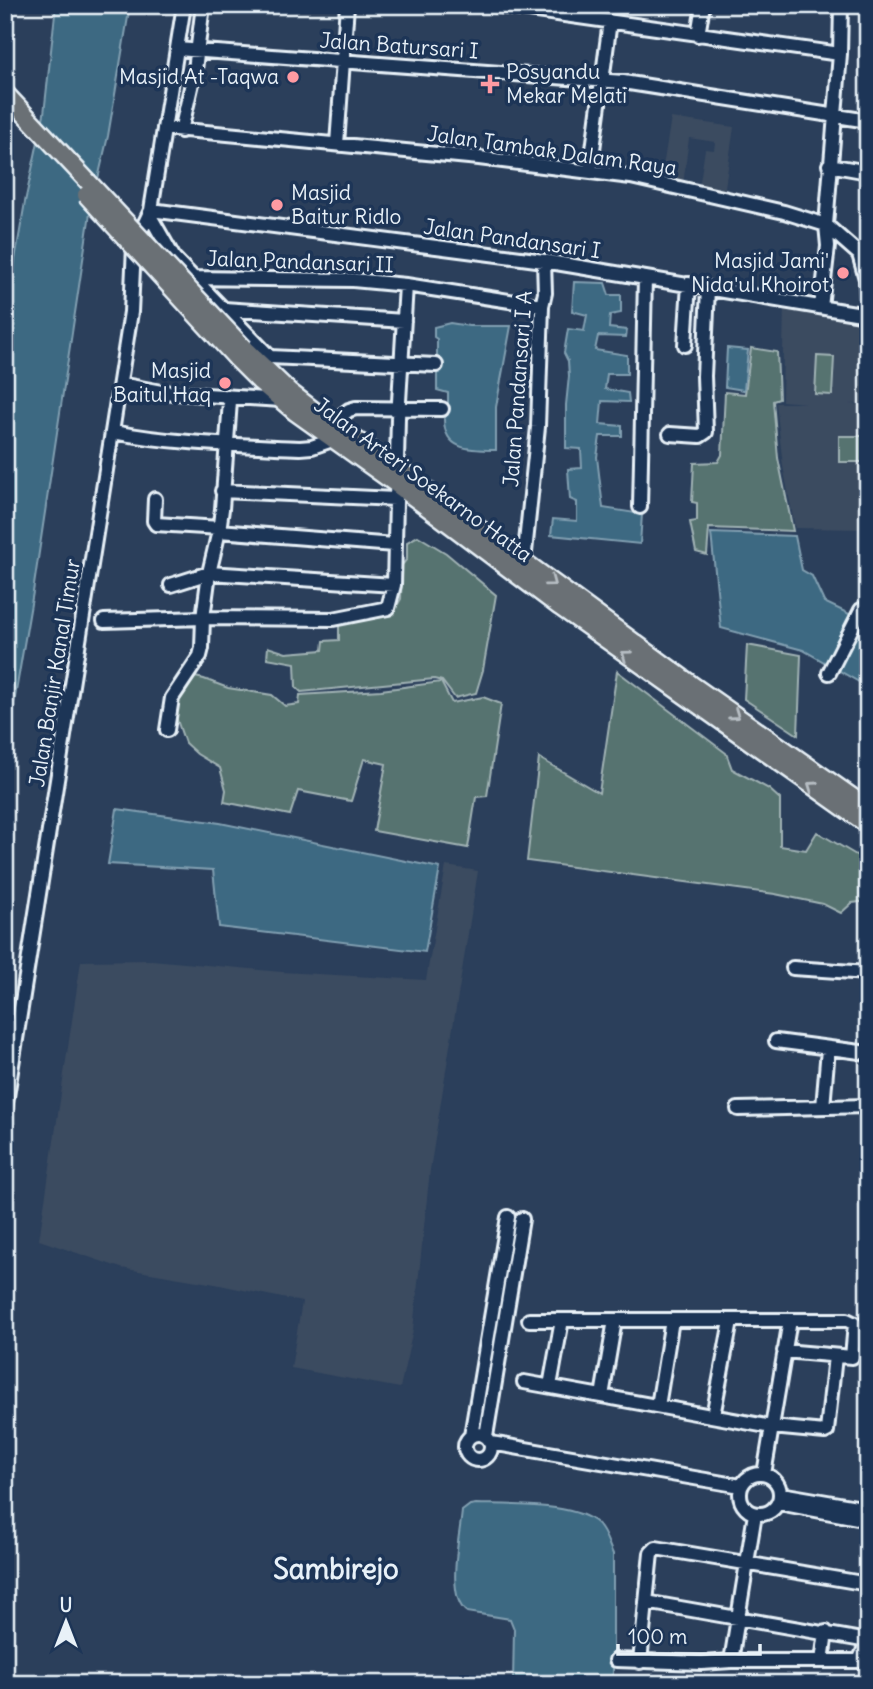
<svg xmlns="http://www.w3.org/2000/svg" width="873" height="1689" font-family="Delius,sans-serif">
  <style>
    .built { fill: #3b4b60 }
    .green { fill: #577370; stroke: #a0b2b4; stroke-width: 2 }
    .water { fill: #3d6982; stroke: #819fb1; stroke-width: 2 }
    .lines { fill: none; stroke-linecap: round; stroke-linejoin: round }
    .minor-casing { stroke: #e8f1f8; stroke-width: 18 }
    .major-casing { stroke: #e8f1f8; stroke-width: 21 }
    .minor { stroke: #1d3557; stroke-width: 12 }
    .major { stroke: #6a7074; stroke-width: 16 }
    .major-bridge-casing { stroke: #e8f1f8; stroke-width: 21; stroke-linecap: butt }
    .major-bridge { stroke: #6a7074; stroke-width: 16 }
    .oneway { stroke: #b6bdc3 }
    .poi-dot { fill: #ff9aa2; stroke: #1d3557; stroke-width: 2.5 }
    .labels { text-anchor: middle; stroke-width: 7; stroke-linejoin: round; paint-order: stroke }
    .street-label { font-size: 21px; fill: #e8f1f8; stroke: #1d3557 }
    .poi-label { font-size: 21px; fill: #e8f1f8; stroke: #1d3557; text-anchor: end }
    .district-label { font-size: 28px; font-weight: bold; fill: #e8f1f8; stroke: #1d3557 }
  </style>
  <rect width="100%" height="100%" fill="#2b3f5b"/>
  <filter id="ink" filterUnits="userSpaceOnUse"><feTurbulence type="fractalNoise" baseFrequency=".0143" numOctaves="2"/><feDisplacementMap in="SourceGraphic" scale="14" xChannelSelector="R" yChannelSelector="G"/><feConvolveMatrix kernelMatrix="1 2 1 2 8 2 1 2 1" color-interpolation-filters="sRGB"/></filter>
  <g filter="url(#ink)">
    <!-- built -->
    <path class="built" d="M671,118l63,9 -10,67 -25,-6 6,-39 9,1 1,-8 -26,-4 -6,47 -22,-6z
      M784,303l75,13 9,26v61l-19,1 19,1v124l-73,-1 -12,-62 -7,-63h30l-24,-2z
      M446,866l32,5 -48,299 -17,160 -13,58 -109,-20 11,-66 -87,-18 -94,-16 -82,-28 42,-279 71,-1 130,12 144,8z"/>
    <!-- green -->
    <path class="green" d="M751,348l26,4 2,47 -6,2 5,57 15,73 -84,-3 -2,27 -11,-3 -6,-30 7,-1v-18l-5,-1 2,-39 24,-1 4,-7 3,-63 20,2z
      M817,356l17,1 -2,38 -17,-1z
      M839,436h29v26h-29z
      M418,536l28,17 50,42 -13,75 -7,23 -21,5 -13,-17 -8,-2 -133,13 -5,-5 -1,-24 -28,-5 1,-11 18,6 37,-3 1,-9 15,-1v-15l52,-10 10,-16 1,-34 5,-6v-17z
      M747,645l54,10 -3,80 -54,-36z
      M617,671l109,82 6,16 37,20 11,10v47l26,4 11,-18 51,30v39l-16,2 -11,10 -18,-9 -48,-10 -248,-33 12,-103 60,35z
      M195,677l9,2 24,9 44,7 13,11 14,-2 1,-9 81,-5 60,-8 11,21 31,-6 18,7 -14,92 -11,1 -8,51 -94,-17 12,-67 -22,-5 -13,42 -53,-10 -8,24 -66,-13 2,-12 -6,-22 -23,-14 -12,-11 -9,-26 5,-25z"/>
    <!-- water -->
    <path class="water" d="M56,5h74l-22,131 -18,77 -57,379 -28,164v-439l20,-115 19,-88z
      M574,282l31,1 4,12h12v18l-11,2 -1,13 18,2 -1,7 -28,-1 -3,14 32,5v19h-20l-2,15 23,4 1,9 -27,-1 -2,23 22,2v10h-22l-3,21 6,51 39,6 -2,30 -89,-9 2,-16 24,2v-19l-7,-3 -2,-30 14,-1 -1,-19 -15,-1v-43l3,-29 -1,-15 -4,-8 4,-24 16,2 3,-16 -15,-4z
      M450,323l19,3h42l-15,81v43c-25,0 -52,1 -52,-31l4,-6v-20l-11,-3v-51l-3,-2v-10z
      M727,348l21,2 -4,40 -19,-3z
      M711,533l84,3 7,34 10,6 12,26 40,19 4,7v44l-9,10 -56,-32 -82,-22z
      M117,809l103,14 220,45 -15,84 -206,-25 -6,-57 -105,-6z
      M476,1504c29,1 94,-1 118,17 10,7 14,22 19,33v130h-100l1,-55 -4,-10 -43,-7c-22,-15 -7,-76 -5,-101l8,-6z"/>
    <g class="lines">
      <!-- minor casing -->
      <g class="minor-casing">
        <path id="minor" d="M494,5l346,49
          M698,35l5,-30
          M177,49l446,33 245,39
          M164,128l315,30 152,19 153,35 42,13 33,29 7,25 2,41
          M181,131l14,-61 8,-65
          M337,144l10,-139
          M829,165l39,7
          M590,172l20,-151
          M151,210l393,51 323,54
          M150,216l24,42 96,99 166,8
          M193,278l160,2 53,5 136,21
          M821,307l7,-61 -2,-21 14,-171 1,-49
          M224,309l180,12
          M685,345l4,-61
          M120,384l41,8 120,8
          M332,423l17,-13 7,-2 86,1
          M113,432c62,12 124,13 187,16l12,-1 23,-8
          M670,434l30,2 6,-4 -2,-56 4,-88
          M222,491l173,8
          M155,499l-1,22 2,3 64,4
          M640,507l5,-229
          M219,531l175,14
          M524,562l14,-135 4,-121 3,-13 -1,-32
          M171,585l38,-12 185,12
          M104,621l99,-3 130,1 55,-11 6,-23 4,-167 8,-133
          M829,673l32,-63 7,-2
          M167,730l5,-32 28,-42 2,-8 1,-30 6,-45 10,-42 3,-22 8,-108 -3,-3
          M793,968l75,5
          M776,1041l92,12
          M823,1107l5,-58
          M5,1109l126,-797 3,-66 17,-36 33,-205
          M738,1109l130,-3
          M529,1320h318l8,4 -3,33 -68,-6
          M524,1382l248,45 53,5 2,-1 8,-75
          M550,1386l12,-66
          M602,1396l13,-76
          M658,1406l14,-86
          M713,1416l18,-95
          M465 1447a13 13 0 1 1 26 0a13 13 0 1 1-26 0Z
          M471,1436l37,-219
          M486,1436l36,-217
          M491,1443l250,43
          M740 1494a20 20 0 1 1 40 0a20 20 0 1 1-40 0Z
          M764,1474l26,-154
          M781,1494l87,15
          M779,1503l89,17
          M755,1514l-24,147h128l9,-20
          M646,1602l222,39
          M616,1660l86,3 29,-2
          M822,1661l4,-29
          M640,1662l11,-109 5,-5 212,36"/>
      </g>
      <!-- major casing -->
      <g class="major-casing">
        <path id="major" d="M244,348l45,43 31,24 70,48 301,221 177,124
          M236,358l24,24 35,30 101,72 164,123 308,218"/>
      </g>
      <!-- minor -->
      <use href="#minor" class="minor"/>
      <!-- major -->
      <use href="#major" class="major"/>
      <!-- major-bridge casing -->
      <g class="major-bridge-casing">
        <path id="major-bridge" d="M5,93l239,255
          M86,195l150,163"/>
      </g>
      <!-- major-bridge -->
      <use href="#major-bridge" class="major-bridge"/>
    </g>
    <!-- one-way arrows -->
    <defs><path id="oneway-chevron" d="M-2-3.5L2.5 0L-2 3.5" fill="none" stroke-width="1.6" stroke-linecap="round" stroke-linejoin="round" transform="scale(1.75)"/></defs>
    <g class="oneway">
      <use href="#oneway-chevron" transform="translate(551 582) rotate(37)"/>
      <use href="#oneway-chevron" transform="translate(626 655) rotate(-144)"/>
      <use href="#oneway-chevron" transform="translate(735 715) rotate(35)"/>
      <use href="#oneway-chevron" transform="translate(812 786) rotate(-145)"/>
    </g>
  </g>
  <!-- markers -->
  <g class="poi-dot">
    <circle cx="293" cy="77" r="7"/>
    <path d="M486.5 73.5h7v7h7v7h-7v7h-7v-7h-7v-7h7z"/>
    <circle cx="277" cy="205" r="7"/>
    <circle cx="843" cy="273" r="7"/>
    <circle cx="225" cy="383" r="7"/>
  </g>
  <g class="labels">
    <!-- street labels -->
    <g class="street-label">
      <text transform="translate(399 46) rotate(4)" y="7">Jalan Batursari I</text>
      <text transform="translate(552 151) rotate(8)" y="7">Jalan Tambak Dalam Raya</text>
      <text transform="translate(512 239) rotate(8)" y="7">Jalan Pandansari I</text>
      <text transform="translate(300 262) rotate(2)" y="7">Jalan Pandansari II</text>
      <text transform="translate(518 389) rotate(-86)" y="7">Jalan Pandansari I A</text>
      <text transform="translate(423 480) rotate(36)" y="7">Jalan Arteri Soekarno Hatta</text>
      <text transform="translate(55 673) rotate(-81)" y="7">Jalan Banjir Kanal Timur</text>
    </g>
    <!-- poi labels -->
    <g class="poi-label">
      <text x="506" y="79" text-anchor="start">Posyandu<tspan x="506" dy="24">Mekar Melati</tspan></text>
      <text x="279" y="84">Masjid At -Taqwa</text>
      <text x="291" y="200" text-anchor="start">Masjid<tspan x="291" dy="24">Baitur Ridlo</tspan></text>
      <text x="829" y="268">Masjid Jami'<tspan x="829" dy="24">Nida'ul Khoirot</tspan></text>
      <text x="211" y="378">Masjid<tspan x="211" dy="24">Baitul Haq</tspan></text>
    </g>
    <!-- district labels -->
    <g class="district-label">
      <text x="336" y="1579">Sambirejo</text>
    </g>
  </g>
  <!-- margin -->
  <rect width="873" height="1689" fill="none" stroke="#1d3557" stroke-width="28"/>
  <rect x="14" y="14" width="845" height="1661" fill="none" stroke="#e8f1f8" stroke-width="2.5" filter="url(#ink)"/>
  <!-- north arrow -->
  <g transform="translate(66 1622)" stroke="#1d3557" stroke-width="5" paint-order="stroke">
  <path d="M0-5L12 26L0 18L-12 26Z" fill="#e8f1f8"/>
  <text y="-10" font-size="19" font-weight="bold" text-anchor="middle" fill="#e8f1f8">U</text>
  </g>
  <!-- scale -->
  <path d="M618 1644v10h142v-10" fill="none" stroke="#e8f1f8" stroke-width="3.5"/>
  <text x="628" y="1644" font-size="21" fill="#e8f1f8" stroke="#1d3557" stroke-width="5" paint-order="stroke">100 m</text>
</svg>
